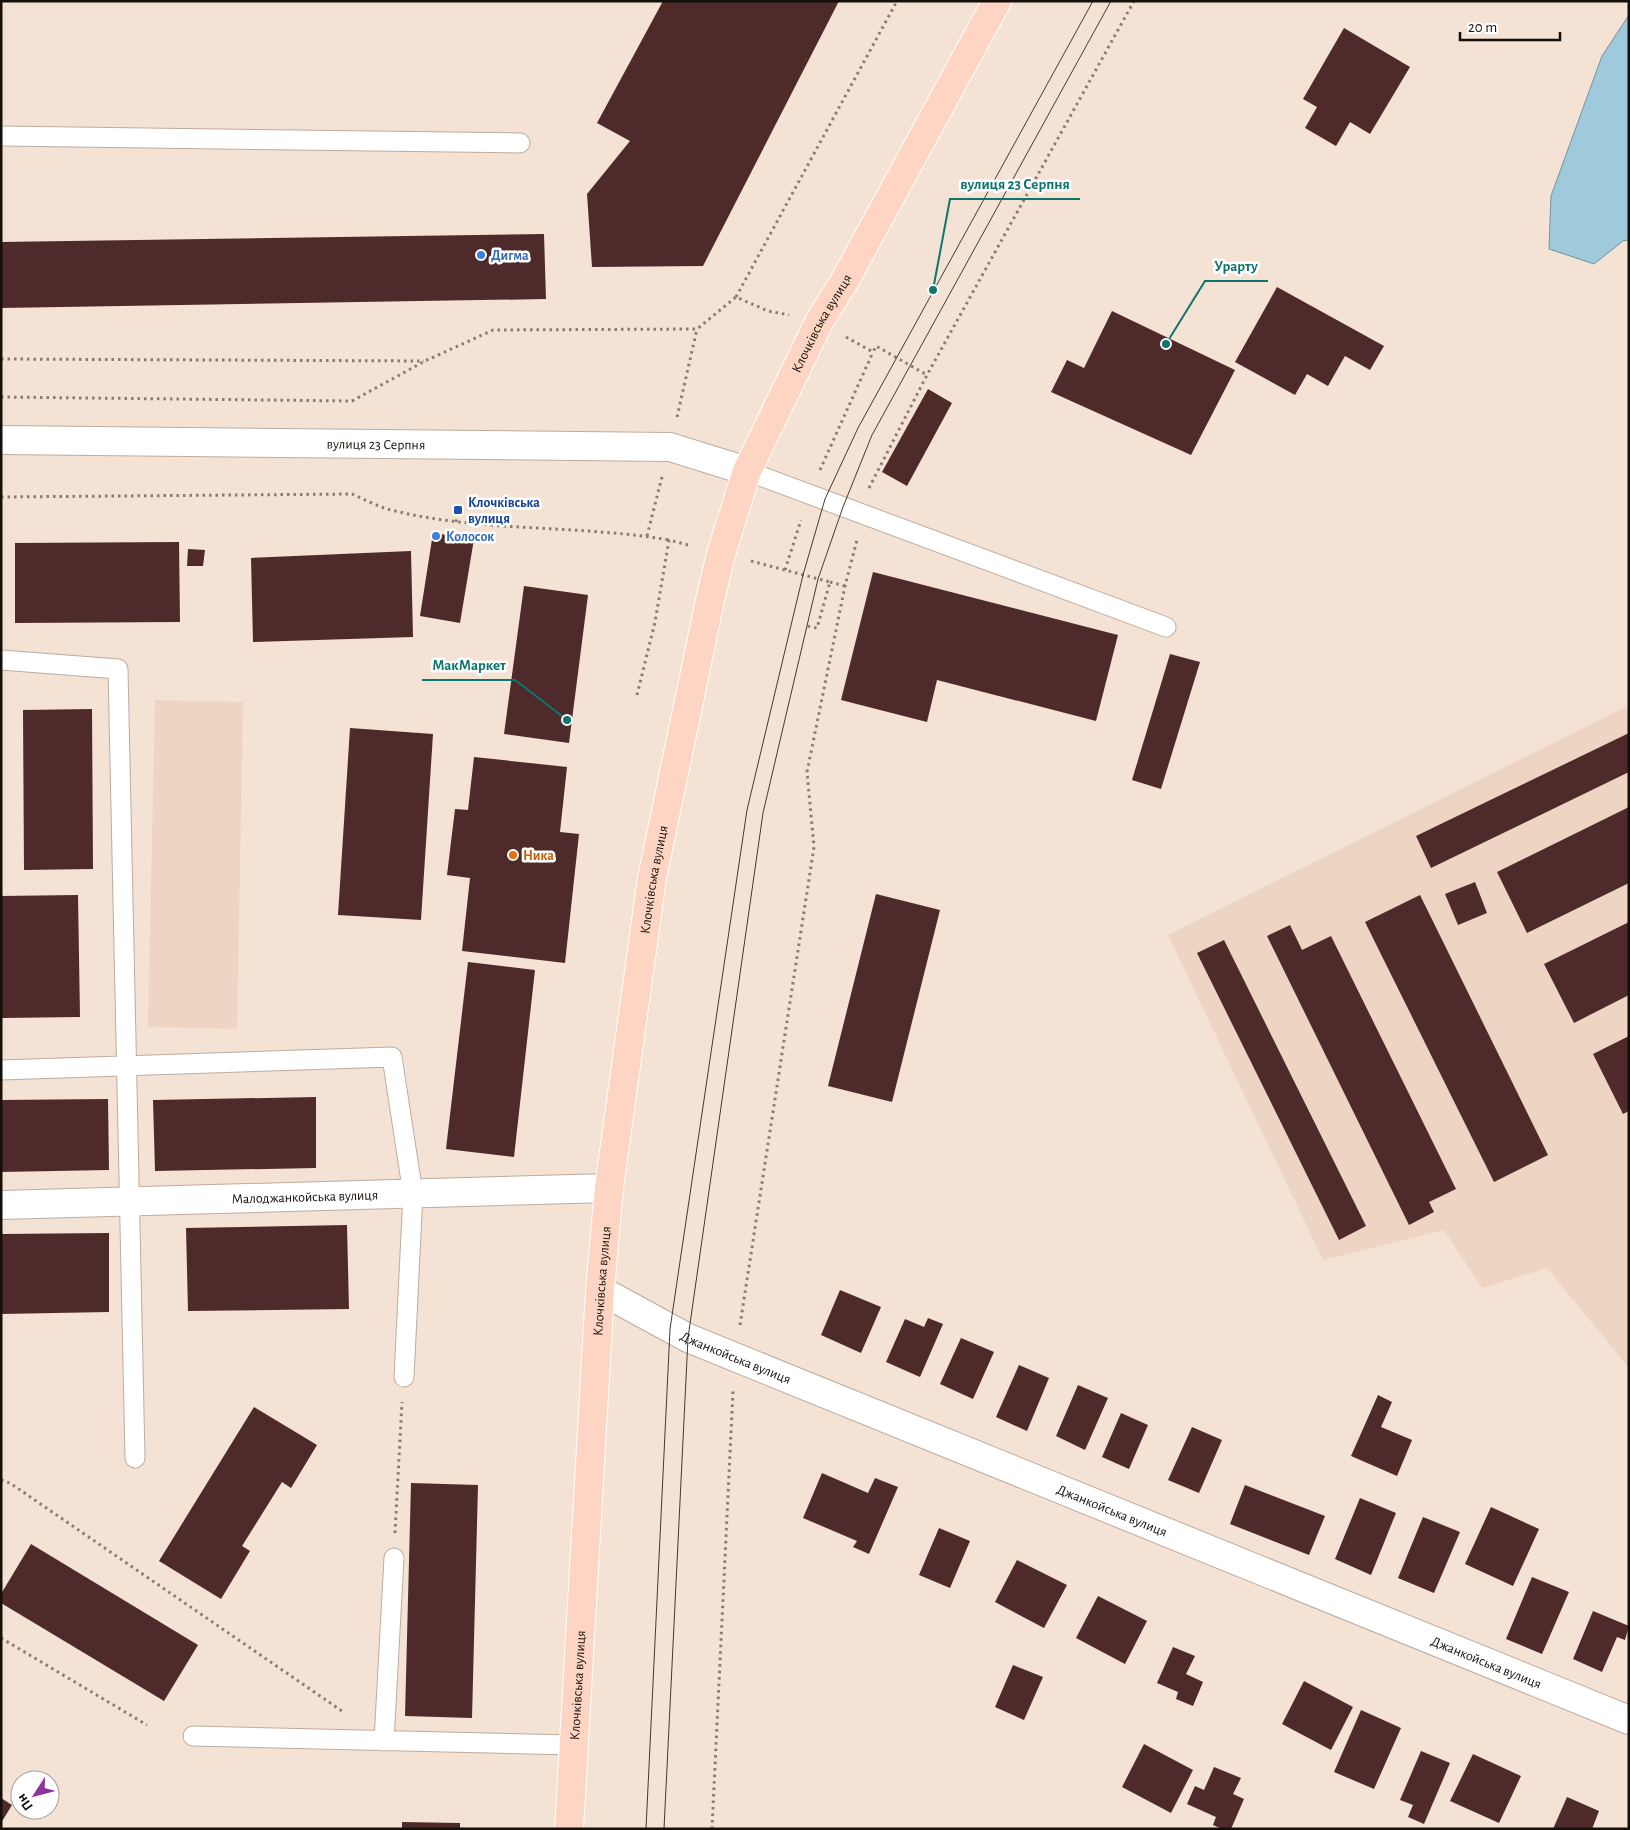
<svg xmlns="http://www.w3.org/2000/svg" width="1630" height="1830" font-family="'Alegreya Sans',sans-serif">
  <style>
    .built { fill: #eed5c3 }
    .water { fill: #9fcadc; stroke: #76929d }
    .building { fill: #4e2b2a }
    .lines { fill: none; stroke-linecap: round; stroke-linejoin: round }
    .lane-casing { stroke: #bdac9f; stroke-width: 21 }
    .street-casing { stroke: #bdac9f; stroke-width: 30 }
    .secondary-casing { stroke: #bdac9f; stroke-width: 30 }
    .primary-casing { stroke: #fff; stroke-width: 30 }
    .path { stroke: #887c72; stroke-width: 3; stroke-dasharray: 2.5 4; stroke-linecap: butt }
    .lane { stroke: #fff; stroke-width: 19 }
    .street { stroke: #fff; stroke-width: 28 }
    .secondary { stroke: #fff; stroke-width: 28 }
    .primary { stroke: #fed5c2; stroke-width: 28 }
    .tram { stroke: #423933; stroke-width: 1 }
    .shop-dot { fill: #3f7fe0; stroke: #fff; stroke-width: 2 }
    .transit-dot { fill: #1a4fb4; stroke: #fff; stroke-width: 2 }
    .food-dot { fill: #e8710a; stroke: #fff; stroke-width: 2 }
    .labels { text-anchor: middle; stroke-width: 5; stroke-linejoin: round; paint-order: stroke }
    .shop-label { font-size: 14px; font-weight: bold; fill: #366cbe; stroke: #fff; text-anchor: start }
    .street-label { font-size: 14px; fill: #150f0a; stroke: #fff }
    .transit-label { font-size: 14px; font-weight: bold; fill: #164399; stroke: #fff; text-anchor: start }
    .food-label { font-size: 14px; font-weight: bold; fill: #c56008; stroke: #fff; text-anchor: start }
    .leader { fill: none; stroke: #0f766e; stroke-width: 2 }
    .callout-dot { fill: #0f766e; stroke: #fff; stroke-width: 2 }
    .callout-label { font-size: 15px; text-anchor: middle; font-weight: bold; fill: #0f766e; stroke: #fff; stroke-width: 5; stroke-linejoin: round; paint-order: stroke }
  </style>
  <rect width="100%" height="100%" fill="#f4e2d4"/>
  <!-- built -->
  <path class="built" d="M155,700l88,2 -6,327 -89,-2z
    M1629,705v663l-82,-100 -65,20 -38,-58 -121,30 -155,-325z"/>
  <!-- water -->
  <path class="water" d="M1629,15v225l-6,1 -29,23 -45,-15 2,-53 51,-140z"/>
  <!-- building -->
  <path class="building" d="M663,1h176l-136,265 -111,1 -5,-73 43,-53 -33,-18z
    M1344,28l66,39 -40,67 -20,-12 -14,24 -31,-18 12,-21 -14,-8z
    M544,234l2,65 -545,9v-66z
    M1277,287l107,59 -14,24 -25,-14 -17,30 -21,-12 -12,21 -60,-33z
    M1112,311l123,59 -44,85 -140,-63 16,-32 17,8z
    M928,389l24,14 -45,83 -25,-14z
    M433,533l41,6 -14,84 -40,-7z
    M179,542l1,80 -165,1v-80z
    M188,549l17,1 -2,16h-16z
    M411,551l2,86 -160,5 -2,-84z
    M873,572l245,63 -22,86 -159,-41 -10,42 -86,-22z
    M524,586l64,9 -19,148 -65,-9z
    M1170,654l30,8 -39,127 -29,-9z
    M92,709l1,160 -69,1 -1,-160z
    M350,728l83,6 -12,186 -83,-5z
    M1629,733v39l-198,96 -15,-32z
    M474,757l93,10 -7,65 19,2 -14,129 -103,-12 8,-73 -23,-3 8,-66 13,1z
    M1629,807v76l-102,50 -30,-61z
    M1475,882l12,31 -29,12 -13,-31z
    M876,894l64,16 -48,192 -64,-16z
    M78,895l2,122 -79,1v-122z
    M1420,895l128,260 -54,27 -129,-260z
    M1629,922v73l-55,28 -30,-59z
    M1290,925l12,25 29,-14 125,253 -27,13 5,10 -25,13 -142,-289z
    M1224,940l142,286 -27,14 -142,-287z
    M468,962l67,8 -21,187 -68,-8z
    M1629,1036v75l-6,3 -30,-60z
    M316,1097v71l-161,3 -2,-71z
    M108,1099l1,71 -108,2v-72z
    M347,1225l2,84 -161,2 -2,-83z
    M109,1233v79l-108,2v-80z
    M840,1290l41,17 -20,46 -40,-18z
    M928,1318l15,6 -23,53 -34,-15 19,-43 19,8z
    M961,1338l33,14 -21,47 -33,-15z
    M1019,1365l30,13 -22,53 -31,-14z
    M1078,1385l30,13 -23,52 -29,-14z
    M1378,1395l14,7 -11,25 31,13 -15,36 -46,-20z
    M254,1407l63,38 -26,43 -9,-6 -40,64 8,5 -29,48 -62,-38z
    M1121,1413l27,12 -19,44 -27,-12z
    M1192,1427l30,13 -23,53 -31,-13z
    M822,1473l46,20 7,-15 23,9 -29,67 -16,-7 4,-6 -54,-23z
    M411,1483l67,2 -6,233 -67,-2z
    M1245,1485l80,31 -16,39 -79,-31z
    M1360,1498l36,15 -25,62 -36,-16z
    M1491,1507l48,22 -26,57 -48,-22z
    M1423,1517l37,15 -26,61 -36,-15z
    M939,1528l31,13 -20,47 -31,-13z
    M31,1544l167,101 -34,56 -163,-98v-9z
    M1017,1560l50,25 -23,43 -49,-26z
    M1532,1577l37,15 -27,62 -36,-15z
    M1098,1596l49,25 -22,43 -49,-26z
    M1593,1611l36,15 -4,14 -8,-3 -15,35 -29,-13z
    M1173,1647l22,9 -9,18 17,8 -10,24 -17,-7 2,-7 -21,-9z
    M1013,1665l30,12 -19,43 -29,-13z
    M1304,1681l49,26 -22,43 -49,-26z
    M1361,1710l40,18 -27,61 -40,-17z
    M1144,1744l49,26 -22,43 -49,-26z
    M1421,1751l29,12 -26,61 -16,-7 5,-12 -13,-5z
    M1473,1754l48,22 -22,47 -49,-22z
    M1214,1767l27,11 -8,16 11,5 -13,30h-9l-9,-4 3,-8 -29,-13 8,-18 9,4z
    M1567,1797l32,14 -7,18h-39z
    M1,1798l11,7 -11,18z
    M402,1822l58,1v6h-58z"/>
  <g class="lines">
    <!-- lane casing -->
    <g class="lane-casing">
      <path id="lane" d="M1,136l519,7
        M747,471l419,156
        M1,660l117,9 17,789
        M1,1070l391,-13 21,137 -9,183
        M193,1736l380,9
        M384,1741l10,-183"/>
    </g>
    <!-- street casing -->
    <g class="street-casing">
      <g id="street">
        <path id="s1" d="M1,1205l608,-17"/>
        <path id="s2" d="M600,1290l88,48 941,382"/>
      </g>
    </g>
    <!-- secondary casing -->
    <g class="secondary-casing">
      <g id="secondary">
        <path id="s3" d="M1,440l669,7 77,24"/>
      </g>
    </g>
    <!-- primary casing -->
    <g class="primary-casing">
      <g id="primary">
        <path id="s4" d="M569,1829l31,-539 9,-102 43,-310 60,-287 9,-37 26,-83 72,-149 25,-40 153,-281"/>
      </g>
    </g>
    <!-- path -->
    <path class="path" d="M736,297l161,-296
      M846,337l27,15 3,-6 51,29
      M1,359l423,2
      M1,397l351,4 73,-40 68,-31 204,-1 39,-32 32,14 21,4
      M677,417l20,-88
      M820,470l53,-118
      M869,488l58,-113 207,-374
      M1,497l351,-3c11,5 23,11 35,15 92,24 189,15 282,31
      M456,522l2,-12
      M647,536l15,-59
      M751,561l79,21 -13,46 -10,-2
      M785,570l16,-50
      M830,582l15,4
      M637,695l18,-73 14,-82 23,6
      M740,1325l74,-478 -7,-75 38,-186 12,-46
      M1,1480l9,3 332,228
      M395,1533l7,-131
      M1,1638l146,87
      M712,1829l21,-438"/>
    <!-- lane -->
    <use href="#lane" class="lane"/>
    <!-- street -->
    <use href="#street" class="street"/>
    <!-- secondary -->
    <use href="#secondary" class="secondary"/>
    <!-- primary -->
    <use href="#primary" class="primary"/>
    <!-- tram -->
    <path class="tram" d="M646,1829l24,-500 77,-519 56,-235 22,-76 33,-71 235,-427
      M664,1829l24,-491 75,-525 55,-234 25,-72 29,-72 239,-434"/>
  </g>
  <!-- markers -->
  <g class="shop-dot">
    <circle cx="481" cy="255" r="5"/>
    <circle cx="436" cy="536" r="5"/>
  </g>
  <rect class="transit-dot" x="453" y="505" width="10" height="10" rx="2.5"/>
  <circle class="food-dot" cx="513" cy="855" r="5"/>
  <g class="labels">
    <!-- shop labels -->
    <g class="shop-label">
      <text x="491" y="260">Дигма</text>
      <text x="446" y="541">Колосок</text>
    </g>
    <!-- street labels -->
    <g class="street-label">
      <text dy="5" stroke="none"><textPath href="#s4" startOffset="1539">Клочківська вулиця</textPath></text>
      <text dy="5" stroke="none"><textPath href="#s3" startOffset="375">вулиця 23 Серпня</textPath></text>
      <text dy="5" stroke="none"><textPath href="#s4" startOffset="954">Клочківська вулиця</textPath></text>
      <text dy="5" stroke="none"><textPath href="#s1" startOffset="304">Малоджанкойська вулиця</textPath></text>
      <text dy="5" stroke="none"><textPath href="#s4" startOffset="549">Клочківська вулиця</textPath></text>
      <text dy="5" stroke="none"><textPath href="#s2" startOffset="152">Джанкойська вулиця</textPath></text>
      <text dy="5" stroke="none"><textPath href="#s2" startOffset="558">Джанкойська вулиця</textPath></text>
      <text dy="5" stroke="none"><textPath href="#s2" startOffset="962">Джанкойська вулиця</textPath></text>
      <text dy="5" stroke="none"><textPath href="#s4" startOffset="144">Клочківська вулиця</textPath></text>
    </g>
    <!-- transit labels -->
    <g class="transit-label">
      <text x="468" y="507">Клочківська<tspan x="468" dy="16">вулиця</tspan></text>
    </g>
    <!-- food labels -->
    <g class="food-label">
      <text x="523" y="860">Ника</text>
    </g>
  </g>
  <!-- callouts -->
  <path class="leader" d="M933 290L950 199H1080M1166 344L1205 281H1268M567 720L515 680H422"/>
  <g class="callout-dot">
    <circle cx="933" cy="290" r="5"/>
    <circle cx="1166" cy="344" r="5"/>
    <circle cx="567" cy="720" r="5"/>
  </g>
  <g class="callout-label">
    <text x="1015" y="189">вулиця 23 Серпня</text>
    <text x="1236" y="271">Урарту</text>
    <text x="469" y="670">МакМаркет</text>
  </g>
  <!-- border -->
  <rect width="1630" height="1830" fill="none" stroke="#150f0a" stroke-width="5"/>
  <!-- north arrow -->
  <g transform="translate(35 1795) rotate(234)"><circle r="24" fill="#ffffff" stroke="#a19f9d"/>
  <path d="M0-4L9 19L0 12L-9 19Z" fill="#8f329c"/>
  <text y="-8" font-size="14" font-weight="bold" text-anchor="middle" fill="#150f0a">Пн</text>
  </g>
  <!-- scale -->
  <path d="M1460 32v8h100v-8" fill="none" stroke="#150f0a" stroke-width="2.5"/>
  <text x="1468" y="32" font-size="15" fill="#150f0a" stroke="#ffffff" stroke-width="4" paint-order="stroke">20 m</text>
</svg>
